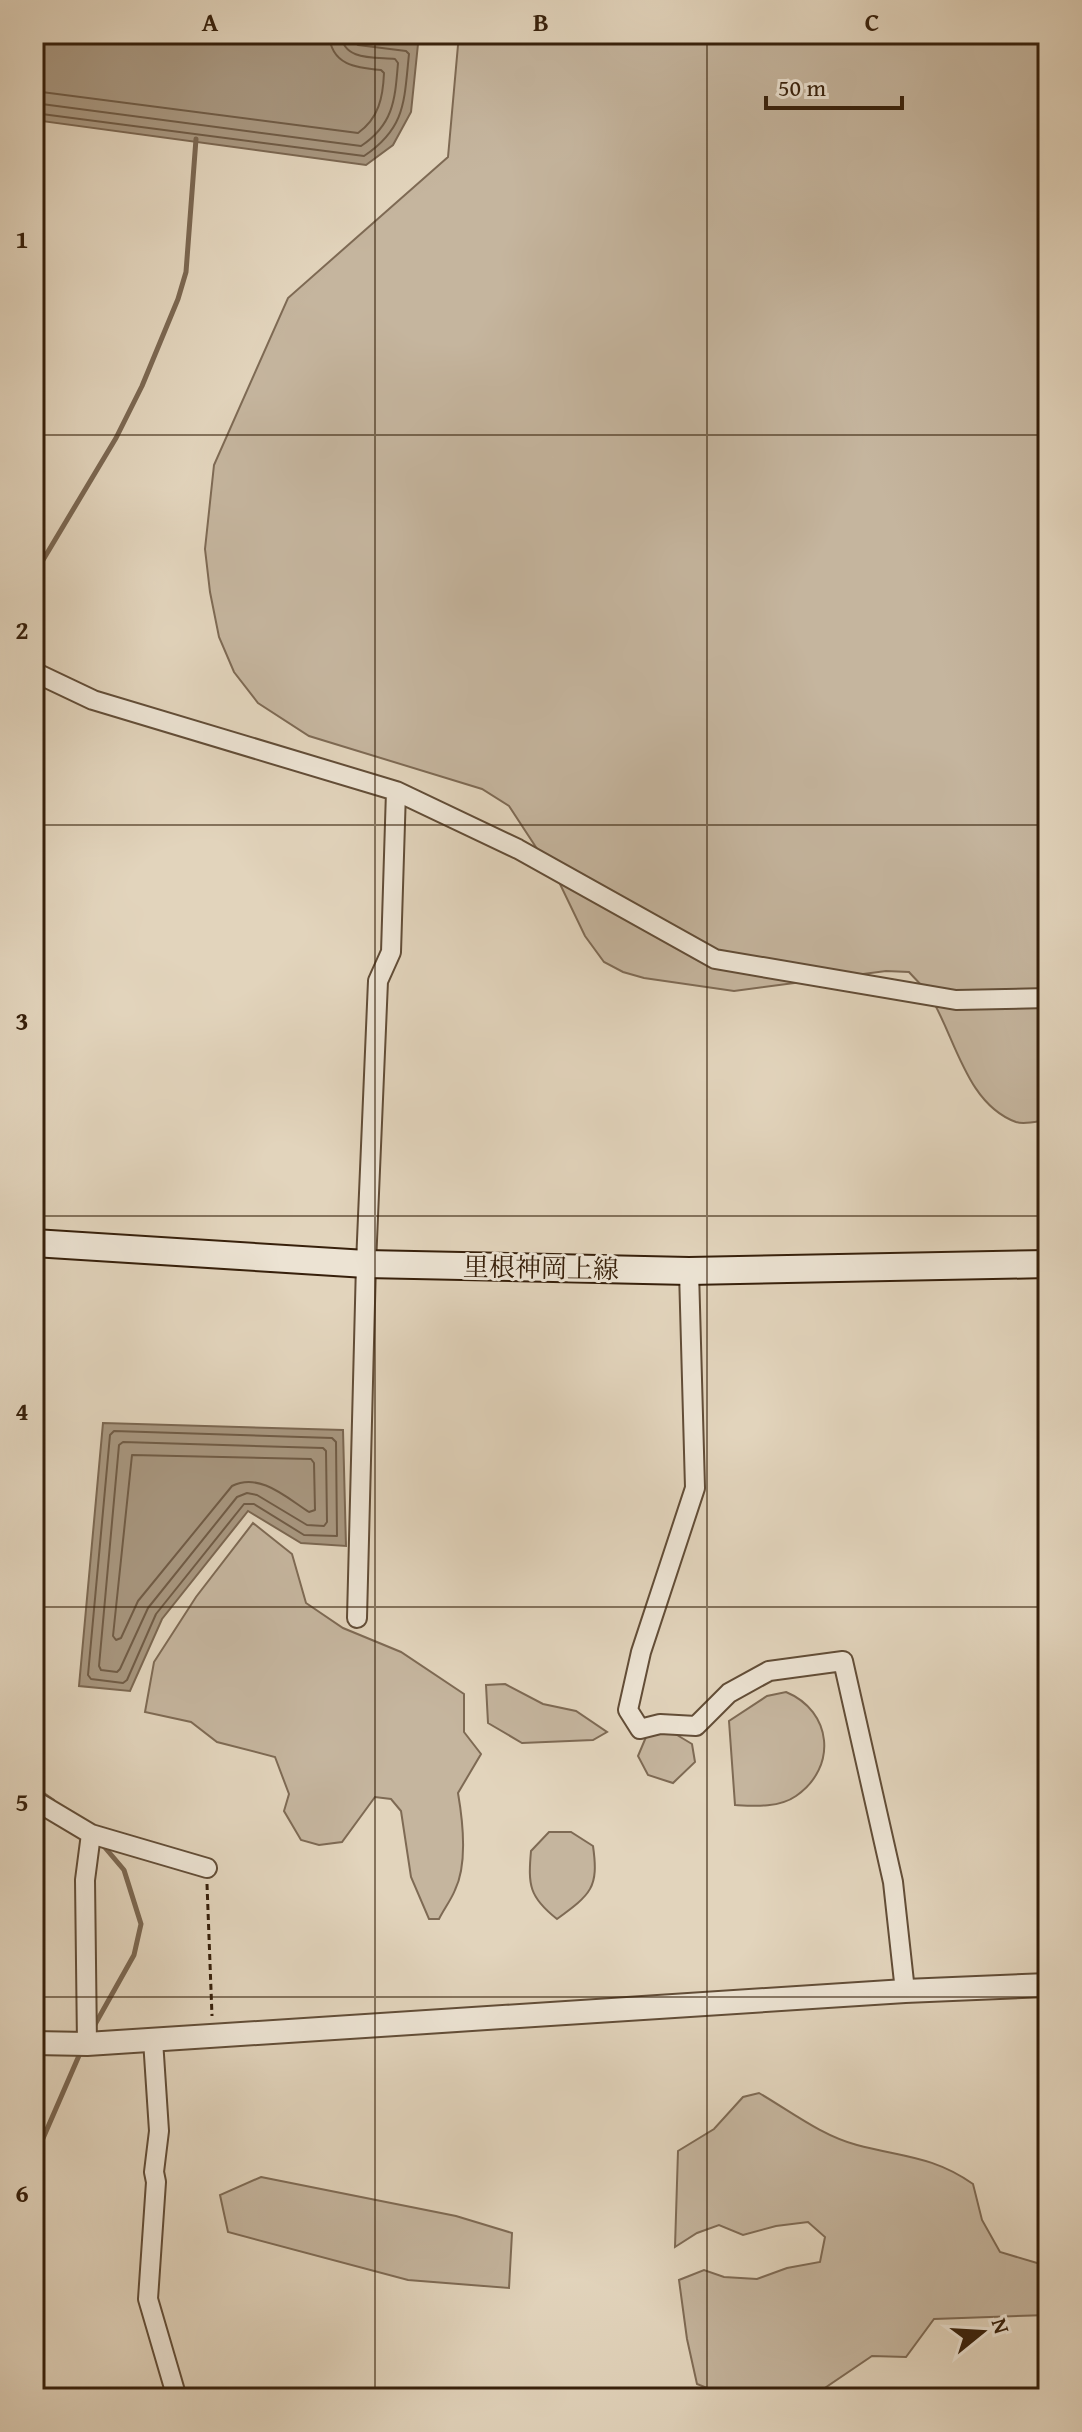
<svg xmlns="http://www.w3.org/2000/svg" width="1082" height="2432" font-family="'Gentium Book Plus','Noto Serif JP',serif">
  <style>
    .green { fill: #c5b59e; stroke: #7e6a54; stroke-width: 2 }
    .water { fill: #a89780; stroke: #7b6751; stroke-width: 2 }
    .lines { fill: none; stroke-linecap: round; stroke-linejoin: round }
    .shore { stroke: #705c46; stroke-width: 2 }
    .stream { stroke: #7b6751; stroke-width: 5 }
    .minor-casing { stroke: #624d37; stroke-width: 22 }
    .tertiary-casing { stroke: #624d37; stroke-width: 26 }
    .secondary-casing { stroke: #37200b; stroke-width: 30 }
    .path { stroke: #37200b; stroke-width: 3; stroke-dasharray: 6 4; stroke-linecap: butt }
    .minor { stroke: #ece3d3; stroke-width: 18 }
    .tertiary { stroke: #ece3d3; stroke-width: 22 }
    .secondary { stroke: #ece3d3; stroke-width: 26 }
    .grid { fill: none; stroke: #37200b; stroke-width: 2; stroke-opacity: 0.55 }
    .labels { text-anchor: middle; stroke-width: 6; stroke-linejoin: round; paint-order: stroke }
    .street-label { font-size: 26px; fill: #37200b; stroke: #ece3d3 }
    .neatline { fill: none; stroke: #37200b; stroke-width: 3 }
    .grid-label { font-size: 26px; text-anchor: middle; font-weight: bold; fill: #37200b }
  </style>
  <rect width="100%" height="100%" fill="#e2d4bc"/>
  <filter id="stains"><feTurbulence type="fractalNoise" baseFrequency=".0025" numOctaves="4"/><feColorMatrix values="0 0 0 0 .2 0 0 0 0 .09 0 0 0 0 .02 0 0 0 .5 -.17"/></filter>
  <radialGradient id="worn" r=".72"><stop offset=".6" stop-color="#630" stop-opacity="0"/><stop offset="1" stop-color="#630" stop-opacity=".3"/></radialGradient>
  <!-- green -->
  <path class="green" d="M459,34h589l-1,1086c-9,1 -22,5 -31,2 -50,-18 -61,-86 -86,-126 -6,-9 -14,-16 -21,-24l-23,-1 -152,20 -90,-13 -21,-6 -19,-10 -19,-26 -25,-52 -51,-78 -27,-17 -173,-53 -51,-33 -24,-31 -15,-35 -9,-45 -5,-43 9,-84 74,-167 160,-141z
    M253,1523l39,31 14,49 37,25 58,24 63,42v38l17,22 -23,39c5,29 10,70 -3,97 -4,10 -11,19 -16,29h-10l-18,-42 -10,-66 -10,-12 -16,-2 -33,45 -23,3 -18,-5 -17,-29 5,-17 -14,-37 -58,-15 -26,-20 -46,-10 9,-50 42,-65z
    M505,1684l38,20 33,7 31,21 -14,8 -71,3 -34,-20 -2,-38z
    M786,1692c46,19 52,75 10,104 -17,12 -42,10 -61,9l-6,-84 38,-25z
    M662,1726l30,18 3,18 -22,21 -25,-8 -10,-19 8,-19z
    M549,1832h22l22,14c6,42 -2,48 -36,73 -28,-22 -29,-34 -26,-68z
    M759,2093c31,18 63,43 98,52 45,12 76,11 116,39l9,36 18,32 37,11h11v52l-114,4 -28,38 -34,-1 -62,42h-78l-35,-14 -10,-45 -8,-59 25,-10 20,7 33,2 30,-11 33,-6 5,-25 -17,-15 -32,4 -33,9 -24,-10 -22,8 -22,14 3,-96 36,-22 29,-32z
    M261,2177l195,39 56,17 -3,55 -101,-8 -180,-48 -8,-37z"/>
  <!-- water -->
  <path class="water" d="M34,34h318l3,3 63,7 -7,68 -18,33 -27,20 -332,-45z
    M103,1423l240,7 3,116 -45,-3 -53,-32 -86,108 -32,72 -51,-5z"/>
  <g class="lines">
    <!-- shore -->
    <path class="shore" d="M34,91l324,42c21,-15 25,-36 26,-60l-3,-3c-25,-2 -50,-5 -52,-36
      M34,103l327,43c33,-22 34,-47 37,-83l-3,-4c-21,-2 -52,2 -54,-25
      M34,113l330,43c42,-28 40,-55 45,-102l-3,-3 -48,-6 -5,-4 -2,-7
      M114,1431l218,7 4,4 1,94 -33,-1 -50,-31h-10l-88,110 -29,66 -4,3 -32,-4 -3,-4 22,-240z
      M123,1442l200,6 3,3 1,71 -3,4 -17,-1 -50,-30 -10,-2 -10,4 -89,111 -28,61 -3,3 -16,-2 -2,-4 20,-221z
      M132,1455l179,4 3,4 1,47 -6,2c-22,-14 -49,-40 -77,-26l-94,115 -17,37 -5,2 -3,-4z"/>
    <!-- stream -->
    <path class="stream" d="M34,575l82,-137 26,-52 36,-87 8,-27 10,-133
      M34,1788l19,13
      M93,2028l41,-73 7,-31 -17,-54 -22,-26
      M34,2159l47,-108"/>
    <!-- minor casing -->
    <g class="minor-casing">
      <path id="minor" d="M34,672l59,28 303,91 122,58 197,110 241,41 92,-2
        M689,1271l6,217 -54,164 -13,58 12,19 20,-5 36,2 33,-33 40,-22 74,-10 50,221 12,109
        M357,1618l9,-354 12,-283 13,-29 5,-161
        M34,1800l57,34 116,34
        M153,2040l6,91 -5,41 2,10 -8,117 29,99
        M87,2044l-2,-164 6,-46"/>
    </g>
    <!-- tertiary casing -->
    <g class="tertiary-casing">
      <path id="tertiary" d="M34,2043l53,1 818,-53 143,-6"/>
    </g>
    <!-- secondary casing -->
    <g class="secondary-casing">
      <path id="secondary" d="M34,1243l332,21 323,7 359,-7"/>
    </g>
    <!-- path -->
    <path class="path" d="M207,1884l5,132"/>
    <!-- minor -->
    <use href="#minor" class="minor"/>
    <!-- tertiary -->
    <use href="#tertiary" class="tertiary"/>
    <!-- secondary -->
    <use href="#secondary" class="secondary"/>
  </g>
  <!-- grid -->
  <path class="grid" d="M375,34v2364M707,34v2364M34,435h1014M34,825h1014M34,1216h1014M34,1607h1014M34,1997h1014"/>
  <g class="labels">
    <!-- street labels -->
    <g class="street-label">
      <text transform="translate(541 1268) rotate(1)" y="9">里根神岡上線</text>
    </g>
  </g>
  <!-- margin -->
  <rect width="1082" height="2432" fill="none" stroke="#e2d4bc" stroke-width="88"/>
  <!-- north arrow -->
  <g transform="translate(982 2332) rotate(72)" stroke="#ece3d3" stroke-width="6" paint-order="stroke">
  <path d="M0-6L14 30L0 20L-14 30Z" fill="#37200b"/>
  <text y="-12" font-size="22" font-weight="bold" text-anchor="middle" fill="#37200b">N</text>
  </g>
  <!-- scale -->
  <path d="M766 96v12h136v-12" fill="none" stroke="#37200b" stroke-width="4"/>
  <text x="778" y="96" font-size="24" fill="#37200b" stroke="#ece3d3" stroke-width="6" paint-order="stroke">50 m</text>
  <rect x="44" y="44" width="994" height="2344" class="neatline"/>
  <g class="grid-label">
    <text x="210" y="31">A</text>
    <text x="541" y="31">B</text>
    <text x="872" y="31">C</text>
    <text x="22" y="248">1</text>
    <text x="22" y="639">2</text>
    <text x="22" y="1030">3</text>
    <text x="22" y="1420">4</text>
    <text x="22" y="1811">5</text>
    <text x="22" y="2202">6</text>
  </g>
  <rect width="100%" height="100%" filter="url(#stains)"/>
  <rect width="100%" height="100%" fill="url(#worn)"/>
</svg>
